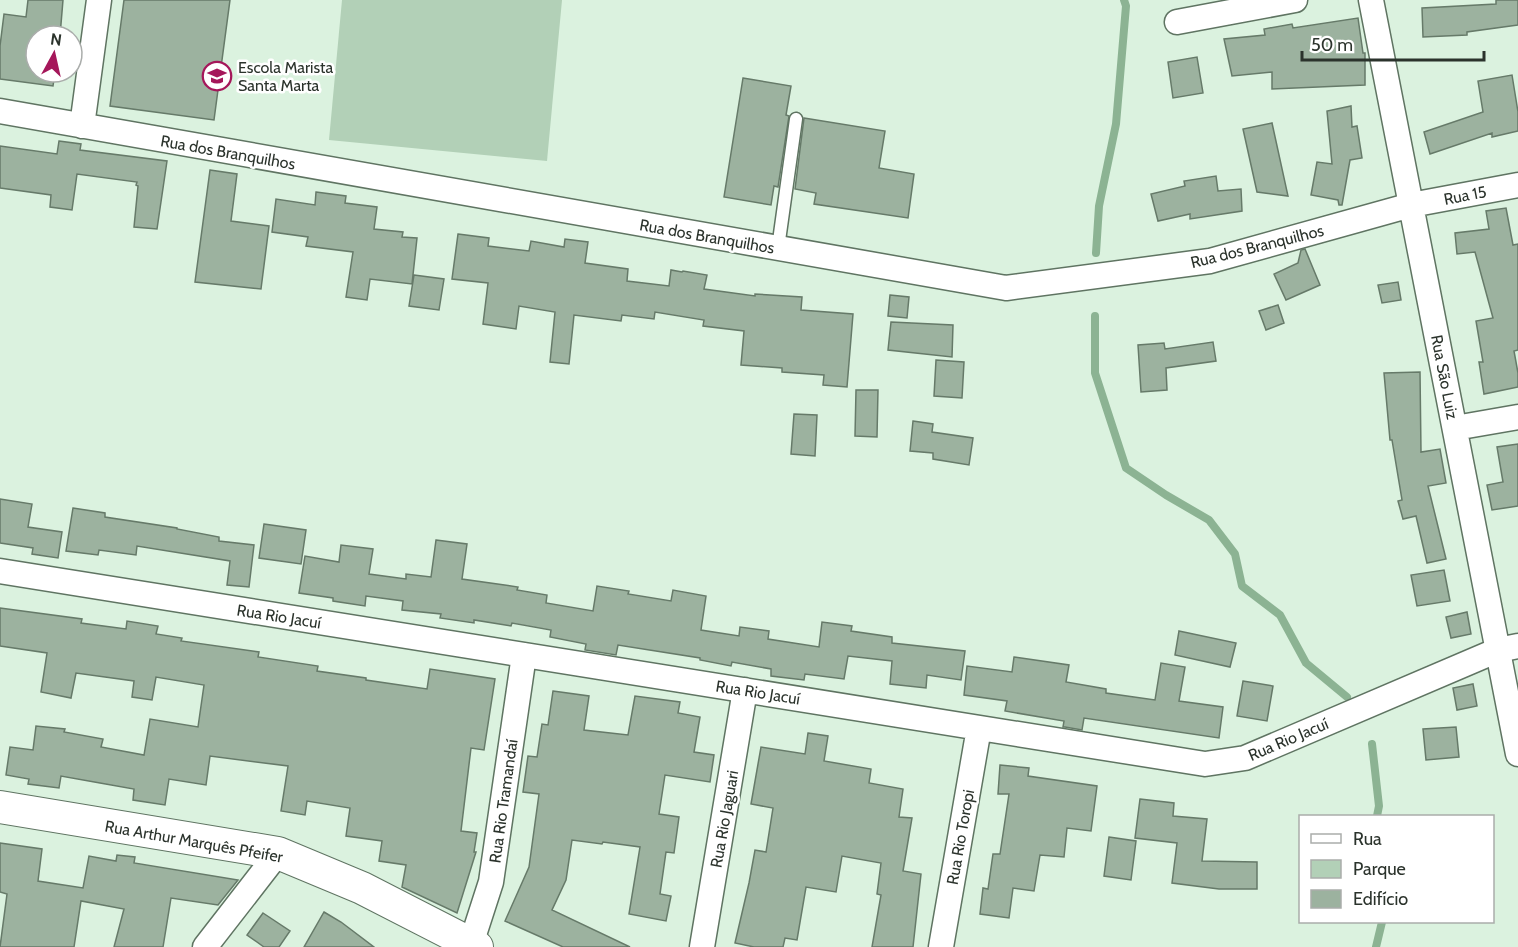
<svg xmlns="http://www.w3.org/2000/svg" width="1518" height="947" font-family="Cabin,sans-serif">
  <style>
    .green { fill: #b2d0b7 }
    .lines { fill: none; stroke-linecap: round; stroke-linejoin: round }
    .stream { stroke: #8cb393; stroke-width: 8 }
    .building { fill: #9cb29f; stroke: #667a69; stroke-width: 1.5 }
    .service-casing { stroke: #5f7462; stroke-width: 15 }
    .minor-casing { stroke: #5f7462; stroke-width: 27 }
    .tertiary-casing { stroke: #5f7462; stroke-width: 34 }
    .service { stroke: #fff; stroke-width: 12 }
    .minor { stroke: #fff; stroke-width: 24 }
    .tertiary { stroke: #fff; stroke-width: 32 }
    .labels { text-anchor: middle; stroke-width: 5; stroke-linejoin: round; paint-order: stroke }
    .poi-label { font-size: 16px; fill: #2b332c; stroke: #fff; text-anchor: start }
    .street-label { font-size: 16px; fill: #2b332c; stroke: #fff }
  </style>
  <rect width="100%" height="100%" fill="#dbf2df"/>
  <!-- green -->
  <path class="green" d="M342,0h220l-15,161 -218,-21z"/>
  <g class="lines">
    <!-- stream -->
    <path class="stream" d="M1096,253l3,-47 17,-82 10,-118 -2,-6
      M1095,316v57l31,95 40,27 43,25 26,34 7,32 38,29 26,48 41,34
      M1372,744l7,62 -2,10
      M1376,947l6,-25"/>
  </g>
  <!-- building -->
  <path class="building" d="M28,0h35l-3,36h-24v36h19l-2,14 -53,-7v-33l4,-32 22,3z
    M124,0h106l-16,120 -104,-14z
    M1496,0h22v25l-51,7v3l-44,2 -1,-29 74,-4z
    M1358,18l5,35h2v32l-93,4v-17l-40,4 -8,-37 41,-4 -1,-6 28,-5 1,4z
    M1197,57l6,36 -30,5 -5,-36z
    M1512,75l6,37v19l-26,6v-4l-62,21 -6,-22 59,-20 -5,-31z
    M743,78l48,8 -5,29 3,1 -11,71 -4,-1 -3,19 -47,-8z
    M1351,106l1,21 5,-1 5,32 -12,2 -8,45h-3l-1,-5 -27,-5 6,-33 15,2 -5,-53z
    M804,118l81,13 -6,37 35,6 -6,44 -94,-14 2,-11 -21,-4z
    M1272,123l16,73 -31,-4 -14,-63z
    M59,141l22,3 -1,6 87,11 -10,68 -23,-2 4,-41 -2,-1 1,-3 -60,-8 -5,36 -22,-3 1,-12 -51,-7v-42l57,8z
    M210,170l27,4 -6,47 38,5 -8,63 -66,-7z
    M1216,176l2,15 23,-2 1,22 -52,8v-5l-32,7 -7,-27 34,-8 -1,-5z
    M316,192l30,4 -1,7 32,4 -3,22 29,3 -1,5 15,1 -5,46 -42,-5 -3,21 -21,-3 7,-45 -47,-6 2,-9 -36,-5 4,-33 39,6z
    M1506,208l7,37 5,-1v106l-4,1 4,22v14l-34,7 -5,-32h4l-7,-41 17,-3 -18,-66 -18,2 -2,-21 34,-4 -3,-18z
    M458,234l31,4 -1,8 41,5 2,-10 33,6 1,-8 23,3 -3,21 43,6 -1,12 42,5 2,-16 11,2 1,-1 24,4 -3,14 51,7v-2l47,3 -1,13 52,4 -6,73 -24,-2 1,-10 -42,-3v-4l-41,-3 3,-34 -41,-5 1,-6 -49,-8 -1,7 -32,-4 -1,6 -47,-6 -5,49 -19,-2 5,-50 -36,-6 -3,23 -33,-5 5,-41 -36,-4z
    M1305,249l15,36 -34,15 -12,-26 24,-11 3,-13z
    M414,275l30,4 -5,31 -30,-4z
    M1398,282l3,18 -19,3 -4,-18z
    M890,295l19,2 -2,21 -19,-2z
    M1278,305l6,18 -18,7 -7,-19z
    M891,322l62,3 -1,32 -64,-7z
    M1213,342l3,19 -50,7 1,22 -26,2 -3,-47 26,-2 1,6z
    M936,360l28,2 -2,36 -28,-2z
    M1420,372l1,80 19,-3 6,34 -18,3 18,73 -19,4 -11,-47 -13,3 -5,-18 4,-1 -10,-60h-2l-6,-67z
    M856,390h22l-1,47 -22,-1z
    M794,414l23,1 -2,41 -24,-2z
    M913,421l20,3 -1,8 41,6 -4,27 -36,-6v-6l-23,-2z
    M1518,444v62l-26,4 -5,-25 16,-3 -6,-35z
    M0,499l32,5 -4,23 34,5 -4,26 -26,-4 1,-6 -33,-5z
    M73,508l32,5v4l72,11v1l42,8v4l35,4 -5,42 -22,-2 3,-24 -93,-15 -1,9 -37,-5 -1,5 -32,-4z
    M264,524l42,6 -5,34 -42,-6z
    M436,540l31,4 -5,35 56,8 -1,3 30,5 -1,8 47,8 4,-25 32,5 -1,3 43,7 2,-11 33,6 -5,34 38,6 1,-9 29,4 -1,8 51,8 3,-25 30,4 -1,5 41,6v6l73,8 -4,29 -34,-5 -1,13 -36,-4 2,-23 -44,-5 -4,23 -39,-5 -1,6 -33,-4v-7l-39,-7 -1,4 -31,-6v-2l-82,-13 -2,10 -31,-5 1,-6 -36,-7 1,-7 -39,-7 -1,3 -37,-6v3l-34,-5 1,-4 -39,-4 1,-9 -37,-5 -1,10 -32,-5v-3l-34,-5 6,-37 34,6 2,-17 32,4 -4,25 37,5v-5l25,3z
    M1444,570l6,31 -33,5 -6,-31z
    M0,608l82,11 -1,4 45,6 1,-8 31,5 -2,8 26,4 -1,3 78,11 -1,5 60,9 -1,5 49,7v2l61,9 3,-20 65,10 -11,71 -13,-2 -10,83 16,2 -3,19h2l-19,61 -55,-26 4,-22 -27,-4 3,-20 -36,-5 4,-28 -43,-7 -2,14 -24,-4 7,-45 -78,-10 -4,29 -37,-6 -4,26 -32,-5 1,-11 -34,-6 -39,-7 -2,12 -31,-4 1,-5 -23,-4 4,-28 23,3 3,-24 29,3 -1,3 39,7 -2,8 43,8 6,-36 48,8 6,-42 -48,-8 -4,23 -20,-3 2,-16 -58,-8 -5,25 -30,-6 6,-39 -47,-7z
    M1467,612l4,22 -20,4 -5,-21z
    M1179,631l57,12 -6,24 -55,-12z
    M1014,657l55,8 -3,17 40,7v4l49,7 6,-37 24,4 -6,34 44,6 -4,31 -135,-20 -2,12 -17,-3h-2l1,-6 -59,-10 2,-10 -43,-6 3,-29 45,6z
    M1243,681l30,5 -6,35 -30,-5z
    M1473,684l4,22 -20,4 -4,-22z
    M553,691l36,5 -5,34 44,5 7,-39 45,6 -2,11 22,4 -6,35 20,3 -4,27 -45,-7 -6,39 20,3 -5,36 -8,-1 -6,42 11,2 -5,25 -37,-7 11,-67 -37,-5 -1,2 -30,-4 -6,40 -14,30 78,37h-67l-58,-26 24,-54 10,-73 -16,-2 5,-36 9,1 5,-33 6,1z
    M1456,727l3,30 -33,3 -3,-31z
    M808,733l20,3 -4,25 47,8 -2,14 34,6 -4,28 13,1 -9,53 18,3 -8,73h-41l9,-52 -4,-1 4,-31 -39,-7 -6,36 -30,-5 -9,53 -12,-2 -2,9h-29l-19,-4 14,-60 6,-33 11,2 7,-44 -22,-4 10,-57 44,7z
    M1000,765l29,3 -1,8 69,10 -6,45 -24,-3 -3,29 -24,-2 -6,36 -21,-3 -4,30 -29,-4 3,-26 5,1 5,-35h7l9,-60h-11z
    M1140,799l34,4 -1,13 34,3 -5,42 55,1v27h-38l-47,-6 5,-40 -42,-5z
    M1109,837l27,4 -5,39 -27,-4z
    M0,843l42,6 -4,32 45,7 6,-32 27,5 1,-6 18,2 -1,6 104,17 -20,25 -47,-7 -8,49h-49l10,-38 -43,-8 -7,46h-74l7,-53 -7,-2z
    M324,912l17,10 33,25h-70z
    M263,913l27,18 -11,16h-15l-17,-12z"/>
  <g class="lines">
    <!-- service casing -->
    <g class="service-casing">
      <path id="service" d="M778,248l18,-129"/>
    </g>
    <!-- minor casing -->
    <g class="minor-casing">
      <path id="minor" d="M1371,0l147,754
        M1177,22l118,-22
        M0,111l1006,177 204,-27 201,-56 107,-20
        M82,126l17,-126
        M1455,428l63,-11
        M0,571l1205,193 40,-6 253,-108 20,-4
        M471,944l20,-62 33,-227
        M205,947l73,-94
        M702,947l43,-257
        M941,947l38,-219"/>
    </g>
    <!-- tertiary casing -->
    <g class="tertiary-casing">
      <path id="tertiary" d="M0,807l278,46 84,35 115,59"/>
    </g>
    <!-- service -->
    <use href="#service" class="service"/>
    <!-- minor -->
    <use href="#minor" class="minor"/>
    <!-- tertiary -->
    <use href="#tertiary" class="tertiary"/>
  </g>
  <!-- icons -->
  <defs>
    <g id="school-ring" transform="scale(1.5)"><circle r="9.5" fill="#fff" stroke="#a5175a" stroke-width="1.5"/><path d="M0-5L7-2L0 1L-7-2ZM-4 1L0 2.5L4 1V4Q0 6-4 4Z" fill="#a5175a"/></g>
  </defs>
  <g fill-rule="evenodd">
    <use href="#school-ring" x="217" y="76"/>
  </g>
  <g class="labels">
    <!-- poi labels -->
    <g class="poi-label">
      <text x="238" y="73">Escola Marista<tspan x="238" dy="18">Santa Marta</tspan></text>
    </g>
    <!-- street labels -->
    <g class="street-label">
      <text transform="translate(228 152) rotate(10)" y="6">Rua dos Branquilhos</text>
      <text transform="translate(1465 195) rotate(-11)" y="6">Rua 15</text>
      <text transform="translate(707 236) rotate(10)" y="6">Rua dos Branquilhos</text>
      <text transform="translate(1257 246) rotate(-14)" y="6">Rua dos Branquilhos</text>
      <text transform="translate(1445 377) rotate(79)" y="6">Rua São Luiz</text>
      <text transform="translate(279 616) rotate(9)" y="6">Rua Rio Jacuí</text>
      <text transform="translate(758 692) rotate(9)" y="6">Rua Rio Jacuí</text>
      <text transform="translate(1288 739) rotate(-23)" y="6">Rua Rio Jacuí</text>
      <text transform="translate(503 801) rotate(-82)" y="6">Rua Rio Tramandaí</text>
      <text transform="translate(724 819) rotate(-80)" y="6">Rua Rio Jaguari</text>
      <text transform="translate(960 837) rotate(-80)" y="6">Rua Rio Toropi</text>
      <text transform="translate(194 841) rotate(10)" y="6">Rua Arthur Marquês Pfeifer</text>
    </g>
  </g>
  <!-- legend -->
  <rect x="1299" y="815" width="195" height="108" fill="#ffffff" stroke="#aaadab" stroke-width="1.5"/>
  <rect x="1311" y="834" width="30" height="9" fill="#ffffff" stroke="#aaadab" stroke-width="1.5"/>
  <text x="1353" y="845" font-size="18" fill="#2b332c">Rua</text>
  <rect x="1311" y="860" width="30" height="18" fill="#b2d0b7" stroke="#aaadab" stroke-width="1.5"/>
  <text x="1353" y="875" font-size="18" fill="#2b332c">Parque</text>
  <rect x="1311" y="890" width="30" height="18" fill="#9cb29f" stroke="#aaadab" stroke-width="1.5"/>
  <text x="1353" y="905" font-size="18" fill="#2b332c">Edifício</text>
  <!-- north arrow -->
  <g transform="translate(54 54) rotate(8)"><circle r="28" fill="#ffffff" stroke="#aaadab" stroke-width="1.5"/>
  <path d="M0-4.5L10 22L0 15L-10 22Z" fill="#a5175a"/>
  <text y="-9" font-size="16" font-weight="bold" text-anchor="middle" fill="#2b332c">N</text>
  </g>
  <!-- scale -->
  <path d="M1302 51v9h182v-9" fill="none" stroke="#2b332c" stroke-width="3"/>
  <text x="1311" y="51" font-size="18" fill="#2b332c" stroke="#ffffff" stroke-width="4.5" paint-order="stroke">50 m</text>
</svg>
